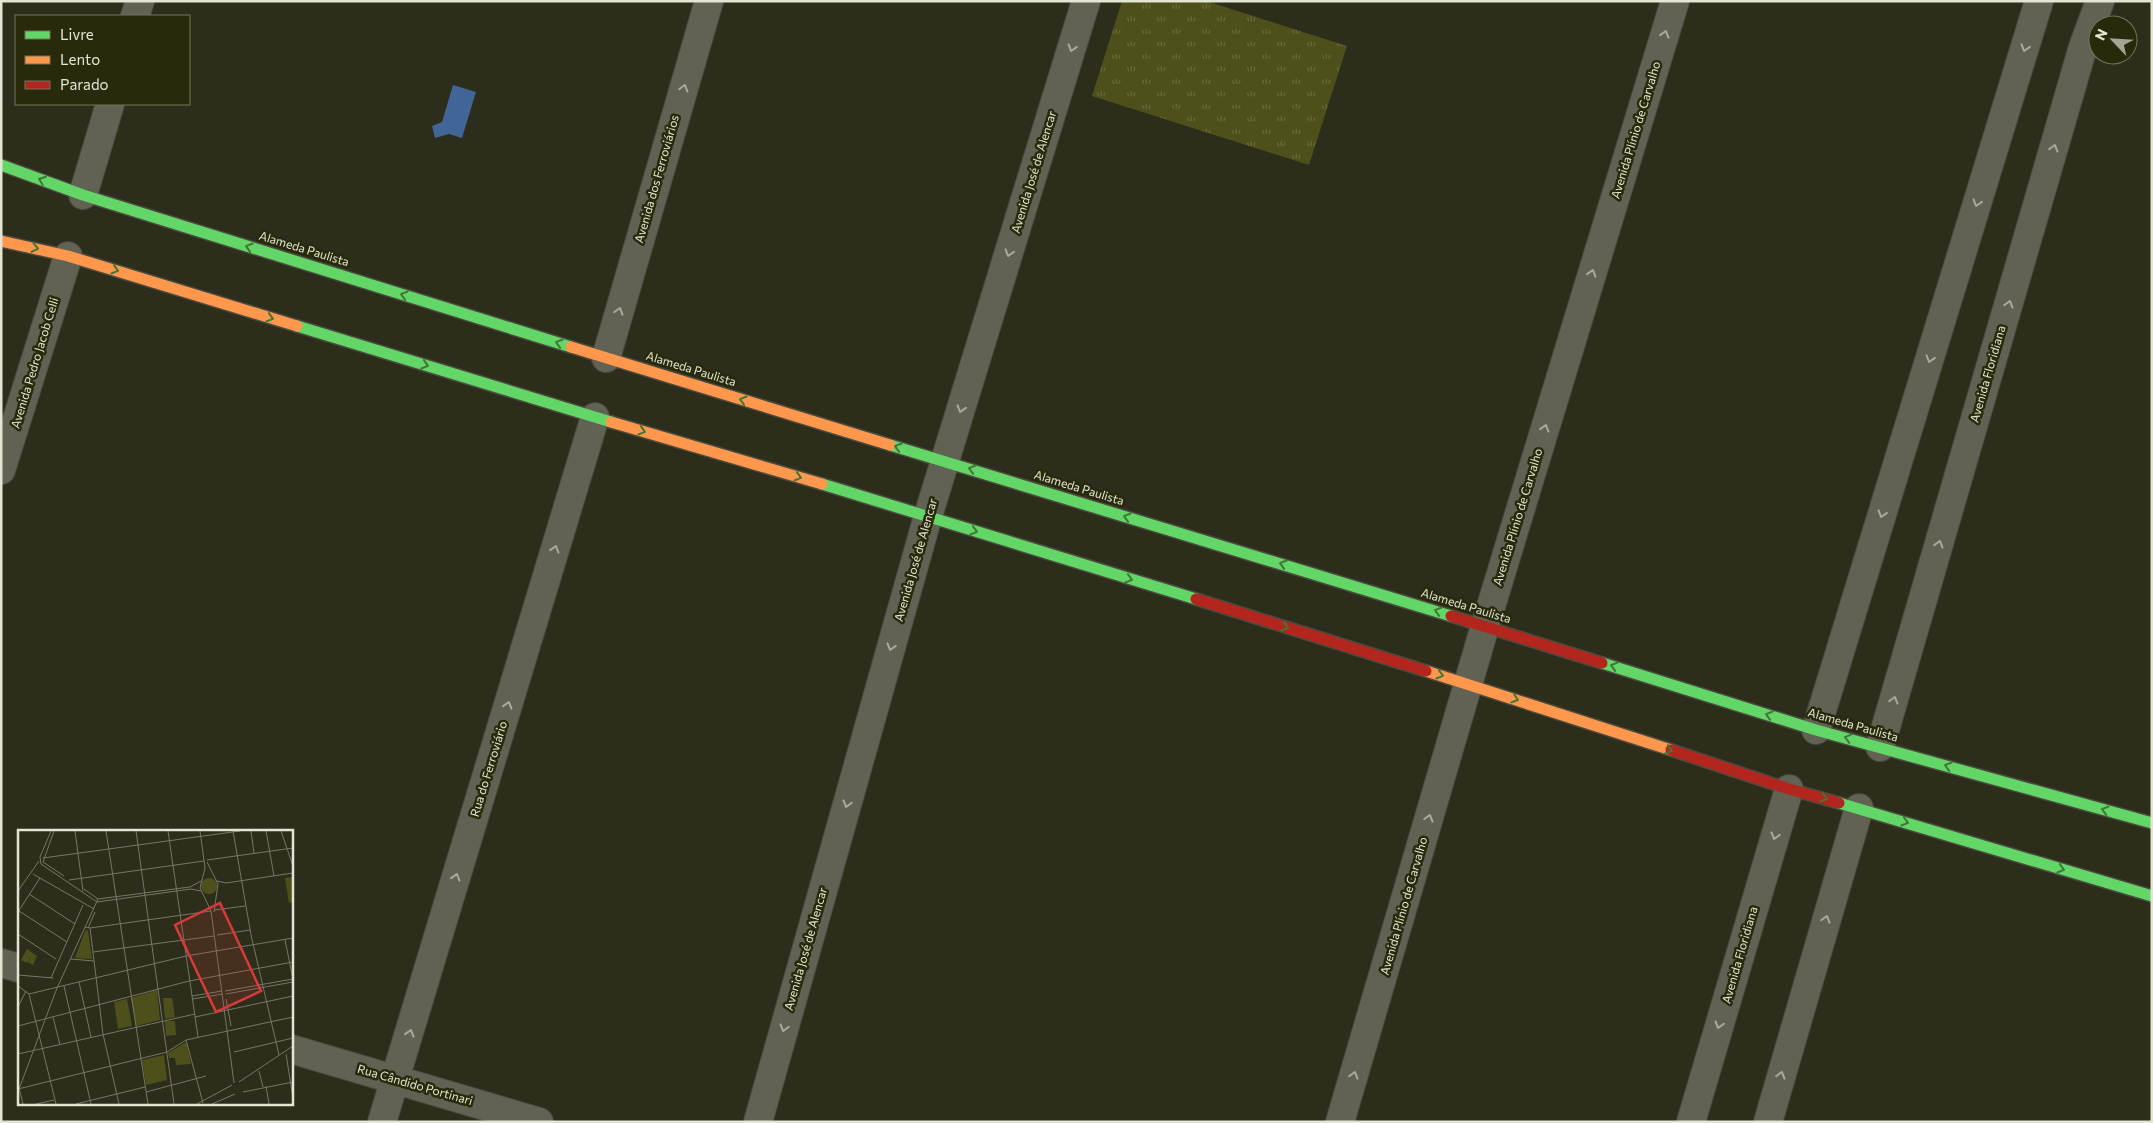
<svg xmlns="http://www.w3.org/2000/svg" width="2153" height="1123" font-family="Commissioner,sans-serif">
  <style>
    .grass { fill: url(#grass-tufts) }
    .water { fill: #416597 }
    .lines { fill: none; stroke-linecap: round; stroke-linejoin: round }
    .street-casing { stroke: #4a4a3d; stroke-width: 30 }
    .fast-casing { stroke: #4a4a3d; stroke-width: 14 }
    .slow-casing { stroke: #4a4a3d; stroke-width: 14 }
    .jam-casing { stroke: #4a4a3d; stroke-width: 14 }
    .street { stroke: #616254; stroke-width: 28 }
    .fast { stroke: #63d668; stroke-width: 11 }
    .slow { stroke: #ff974d; stroke-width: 11 }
    .jam { stroke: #b3261e; stroke-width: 11 }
    .oneway { stroke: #a9ab9a }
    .oneway2 { stroke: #437735 }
    .labels { text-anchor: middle; stroke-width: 5; stroke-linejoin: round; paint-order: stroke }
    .street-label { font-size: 12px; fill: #e4e6d4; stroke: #292a0b }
    .inset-road { fill: none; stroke: #767766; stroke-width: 1 }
    .view { fill: #d73b39; fill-opacity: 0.15; stroke: #d73b39; stroke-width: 2.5 }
    .inset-edge { fill: none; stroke: #e4e6d4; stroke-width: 2.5 }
  </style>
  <defs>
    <pattern id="grass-tufts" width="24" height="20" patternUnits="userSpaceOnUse" patternTransform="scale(1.25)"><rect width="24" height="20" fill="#4e501b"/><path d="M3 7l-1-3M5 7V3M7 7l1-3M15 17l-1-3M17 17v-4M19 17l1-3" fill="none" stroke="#67693b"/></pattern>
  </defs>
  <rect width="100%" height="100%" fill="#2d2d1c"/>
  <!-- grass -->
  <path class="grass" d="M1122,1h84l141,45 -38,119 -217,-69z"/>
  <!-- water -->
  <path class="water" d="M453,85l23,7 -14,46 -13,-4 -14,4 -3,-12 10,-4z"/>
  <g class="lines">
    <!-- street casing -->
    <g class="street-casing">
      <path id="street" d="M135,16l5,-15
        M83,195l27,-91
        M606,358l103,-357
        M1,470l67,-214
        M1816,730l223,-729
        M1880,747l203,-700 17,-46
        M1,963l18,5
        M291,1049l248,73
        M382,1122l213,-705
        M758,1122l170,-606 158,-515
        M1340,1122l145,-496 190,-625
        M1691,1122l98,-333
        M1768,1122l91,-314"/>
    </g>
    <!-- fast casing -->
    <g class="fast-casing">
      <path id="fast" d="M1,165l82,30 488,152
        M297,326l314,96
        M890,445l561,171
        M822,484l374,115
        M1602,663l214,67 336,93
        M1839,803l313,93"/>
    </g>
    <!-- slow casing -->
    <g class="slow-casing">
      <path id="slow" d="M1,241l67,15 229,70
        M571,347l319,98
        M611,422l211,62
        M1426,671l245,79"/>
    </g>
    <!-- jam casing -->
    <g class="jam-casing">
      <path id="jam" d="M1196,599l230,72
        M1451,616l151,47
        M1671,750l118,39 50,14"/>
    </g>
    <!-- street -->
    <use href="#street" class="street"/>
    <!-- fast -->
    <use href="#fast" class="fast"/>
    <!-- slow -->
    <use href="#slow" class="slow"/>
    <!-- jam -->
    <use href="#jam" class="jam"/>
  </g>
  <!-- one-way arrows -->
  <defs><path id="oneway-chevron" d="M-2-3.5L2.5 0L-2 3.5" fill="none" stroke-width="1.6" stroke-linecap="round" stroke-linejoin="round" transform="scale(1.25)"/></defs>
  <g class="oneway">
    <use href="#oneway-chevron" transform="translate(1665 34) rotate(-73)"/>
    <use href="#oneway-chevron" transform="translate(1072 48) rotate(107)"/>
    <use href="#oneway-chevron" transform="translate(2025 48) rotate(107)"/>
    <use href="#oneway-chevron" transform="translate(684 88) rotate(-74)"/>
    <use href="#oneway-chevron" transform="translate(2054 148) rotate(-74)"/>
    <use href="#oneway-chevron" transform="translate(1977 203) rotate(107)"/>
    <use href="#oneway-chevron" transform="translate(1009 253) rotate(107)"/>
    <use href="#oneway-chevron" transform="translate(1592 273) rotate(-73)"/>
    <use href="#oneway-chevron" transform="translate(2009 304) rotate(-74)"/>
    <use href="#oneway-chevron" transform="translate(619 311) rotate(-74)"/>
    <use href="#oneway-chevron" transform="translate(1930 359) rotate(107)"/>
    <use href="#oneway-chevron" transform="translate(961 409) rotate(107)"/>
    <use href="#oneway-chevron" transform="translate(1545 428) rotate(-73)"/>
    <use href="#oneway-chevron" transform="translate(1882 514) rotate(107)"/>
    <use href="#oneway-chevron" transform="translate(1939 544) rotate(-74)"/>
    <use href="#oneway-chevron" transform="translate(555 549) rotate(-73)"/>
    <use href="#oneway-chevron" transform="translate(891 647) rotate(106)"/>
    <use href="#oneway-chevron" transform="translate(1894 700) rotate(-74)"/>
    <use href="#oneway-chevron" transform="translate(508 705) rotate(-73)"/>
    <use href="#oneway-chevron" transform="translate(847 804) rotate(106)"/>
    <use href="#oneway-chevron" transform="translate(1429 818) rotate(-74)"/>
    <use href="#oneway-chevron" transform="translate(1775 836) rotate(106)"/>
    <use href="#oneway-chevron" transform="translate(456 877) rotate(-73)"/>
    <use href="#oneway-chevron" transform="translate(1826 919) rotate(-74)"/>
    <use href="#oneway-chevron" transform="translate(1719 1025) rotate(106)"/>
    <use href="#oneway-chevron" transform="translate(784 1028) rotate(106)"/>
    <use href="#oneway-chevron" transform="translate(410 1033) rotate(-73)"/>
    <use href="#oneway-chevron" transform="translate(1354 1075) rotate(-74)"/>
    <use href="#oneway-chevron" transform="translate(1781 1075) rotate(-74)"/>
  </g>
  <g class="oneway2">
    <use href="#oneway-chevron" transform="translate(42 180) rotate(-160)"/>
    <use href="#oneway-chevron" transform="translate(249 247) rotate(-163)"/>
    <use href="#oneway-chevron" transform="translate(35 248) rotate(12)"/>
    <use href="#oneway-chevron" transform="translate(115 270) rotate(17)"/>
    <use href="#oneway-chevron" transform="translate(404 295) rotate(-163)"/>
    <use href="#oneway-chevron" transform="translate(270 318) rotate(17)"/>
    <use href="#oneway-chevron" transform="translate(559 343) rotate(-163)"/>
    <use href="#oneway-chevron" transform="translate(425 365) rotate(17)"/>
    <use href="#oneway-chevron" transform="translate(743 400) rotate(-163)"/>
    <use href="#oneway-chevron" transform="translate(642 431) rotate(17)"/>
    <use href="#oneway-chevron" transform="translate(898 447) rotate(-163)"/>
    <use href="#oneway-chevron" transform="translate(972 469) rotate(-163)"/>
    <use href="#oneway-chevron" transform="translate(798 477) rotate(17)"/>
    <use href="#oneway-chevron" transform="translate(1127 517) rotate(-163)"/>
    <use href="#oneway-chevron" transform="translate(974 531) rotate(17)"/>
    <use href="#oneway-chevron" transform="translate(1283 564) rotate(-163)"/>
    <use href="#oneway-chevron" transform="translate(1129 579) rotate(17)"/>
    <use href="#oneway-chevron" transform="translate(1438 611) rotate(-163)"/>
    <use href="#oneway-chevron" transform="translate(1285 627) rotate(17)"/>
    <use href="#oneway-chevron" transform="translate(1614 666) rotate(-163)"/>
    <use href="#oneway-chevron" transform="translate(1440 675) rotate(17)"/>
    <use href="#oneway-chevron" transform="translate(1515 699) rotate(18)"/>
    <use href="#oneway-chevron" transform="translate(1769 715) rotate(-163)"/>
    <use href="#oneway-chevron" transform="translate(1848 738) rotate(-165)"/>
    <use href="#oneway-chevron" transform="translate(1669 750) rotate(18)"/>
    <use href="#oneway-chevron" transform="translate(1948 766) rotate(-164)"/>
    <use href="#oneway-chevron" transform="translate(1824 798) rotate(15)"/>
    <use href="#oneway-chevron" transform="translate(2105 810) rotate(-164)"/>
    <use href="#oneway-chevron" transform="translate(1905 822) rotate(17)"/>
    <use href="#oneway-chevron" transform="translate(2061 869) rotate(17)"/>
  </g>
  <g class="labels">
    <!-- street labels -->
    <g class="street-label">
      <text transform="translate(1636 130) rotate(-73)" y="4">Avenida Plínio de Carvalho</text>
      <text transform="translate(1034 172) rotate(-73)" y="4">Avenida José de Alencar</text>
      <text transform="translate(657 179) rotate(-74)" y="4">Avenida dos Ferroviários</text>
      <text transform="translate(304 249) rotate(17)" y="4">Alameda Paulista</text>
      <text transform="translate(35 363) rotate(-73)" y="4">Avenida Pedro Jacob Celli</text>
      <text transform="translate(691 369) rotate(17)" y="4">Alameda Paulista</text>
      <text transform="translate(1988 374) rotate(-74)" y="4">Avenida Floridiana</text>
      <text transform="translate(1079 488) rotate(17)" y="4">Alameda Paulista</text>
      <text transform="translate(1518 517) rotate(-73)" y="4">Avenida Plínio de Carvalho</text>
      <text transform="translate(916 560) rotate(-74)" y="4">Avenida José de Alencar</text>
      <text transform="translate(1466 606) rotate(17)" y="4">Alameda Paulista</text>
      <text transform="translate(1853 725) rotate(16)" y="4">Alameda Paulista</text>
      <text transform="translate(489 769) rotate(-73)" y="4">Rua do Ferroviário</text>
      <text transform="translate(1404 906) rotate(-74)" y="4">Avenida Plínio de Carvalho</text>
      <text transform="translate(806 949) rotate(-74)" y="4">Avenida José de Alencar</text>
      <text transform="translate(1740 955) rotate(-74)" y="4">Avenida Floridiana</text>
      <text transform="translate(415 1085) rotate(16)" y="4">Rua Cândido Portinari</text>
    </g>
  </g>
  <!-- overview -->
  <g transform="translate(18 830)">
    <rect width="275" height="275" fill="#2d2d1c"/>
    <path d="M145,168h9l3,19 -10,2zM109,169l5,27 -14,3 -4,-27zM146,225l3,25 -21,5 -4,-25z" fill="#4e501b"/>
    <path d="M183 56a8 8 0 1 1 16 0a8 8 0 1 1-16 0ZM70,100l4,29 -17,-1 10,-27zM139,160l3,30 -24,6 -5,-28zM147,191h10l1,14 -10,1z" fill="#4e501b"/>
    <path d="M275,47v25l-4,1 -4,-25zM9,119l10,7 -4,9 -5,-3 4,-8 -5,9 -6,-3zM168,212l5,22 -15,1 -1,-7h-6l-1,-5z" fill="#4e501b"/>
    <path class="inset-road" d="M33,1l-11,26 1,7 56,38 94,-13 10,2M36,1l-11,31 21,14M57,1l8,60M88,1l42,273M118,1l38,273M150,1l30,206M182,1l5,37 -5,20 11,23 23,172M215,1l18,104 28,120M233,1l3,22M248,1l8,45M263,1l12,35M25,28l197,-27M189,30l86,-12M189,32l11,22 -4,28M15,44l61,35M51,50l135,-19M199,51l9,2 67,-10M66,59l14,10M0,61l21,-30M11,64l46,30M80,69l92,-12 11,-6M196,80l31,-4M1,81l48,31M0,82l22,-34M67,97l5,1 13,106 16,70M70,98l7,-16M72,98l121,-17M0,104l38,25M199,105l33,-5M267,110l8,39M75,122l121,-16M53,129l23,2M0,145l35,3M33,148l32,-73M61,152l12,55M0,156l11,8 27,110M46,156l27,118M207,161l68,-12M11,164l157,-38 107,-18M208,164l67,-12M174,166l30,-5M174,169l31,-5M208,169l5,27M0,177l8,-16M35,187l7,28M177,187l98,-21M0,196l171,-45 104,-19M168,210l17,63M216,222l59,-14M0,224l177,-40M268,224l7,44M241,241l4,16M221,252l54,-36M0,254l5,20M248,256l3,18M0,259l149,-37 19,-12 107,-23M1,259l38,-101 41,-89M128,262l60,-16M225,262l50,-10M18,274l18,-4M58,274l69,-17M179,274l35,-19M194,274l23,-10"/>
    <path class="view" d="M202,73l41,88 -45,21 -41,-87z"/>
    <rect width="275" height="275" class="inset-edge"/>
  </g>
  <!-- border -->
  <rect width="2153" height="1123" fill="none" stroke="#e4e6d4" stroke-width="5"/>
  <!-- legend -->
  <rect x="15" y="15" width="175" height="90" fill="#292a0b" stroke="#74755b"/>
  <rect x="25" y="31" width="25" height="8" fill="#63d668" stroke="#74755b"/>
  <text x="60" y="40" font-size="15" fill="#e4e6d4">Livre</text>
  <rect x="25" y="56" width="25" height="8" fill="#ff974d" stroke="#74755b"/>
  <text x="60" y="65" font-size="15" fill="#e4e6d4">Lento</text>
  <rect x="25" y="81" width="25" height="8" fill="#b3261e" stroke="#74755b"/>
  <text x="60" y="90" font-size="15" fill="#e4e6d4">Parado</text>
  <!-- north arrow -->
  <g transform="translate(2113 40) rotate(295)"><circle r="24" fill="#292a0b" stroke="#74755b"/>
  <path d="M0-4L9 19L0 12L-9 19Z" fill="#a4a594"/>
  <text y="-8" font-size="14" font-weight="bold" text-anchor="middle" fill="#e4e6d4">N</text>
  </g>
</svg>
